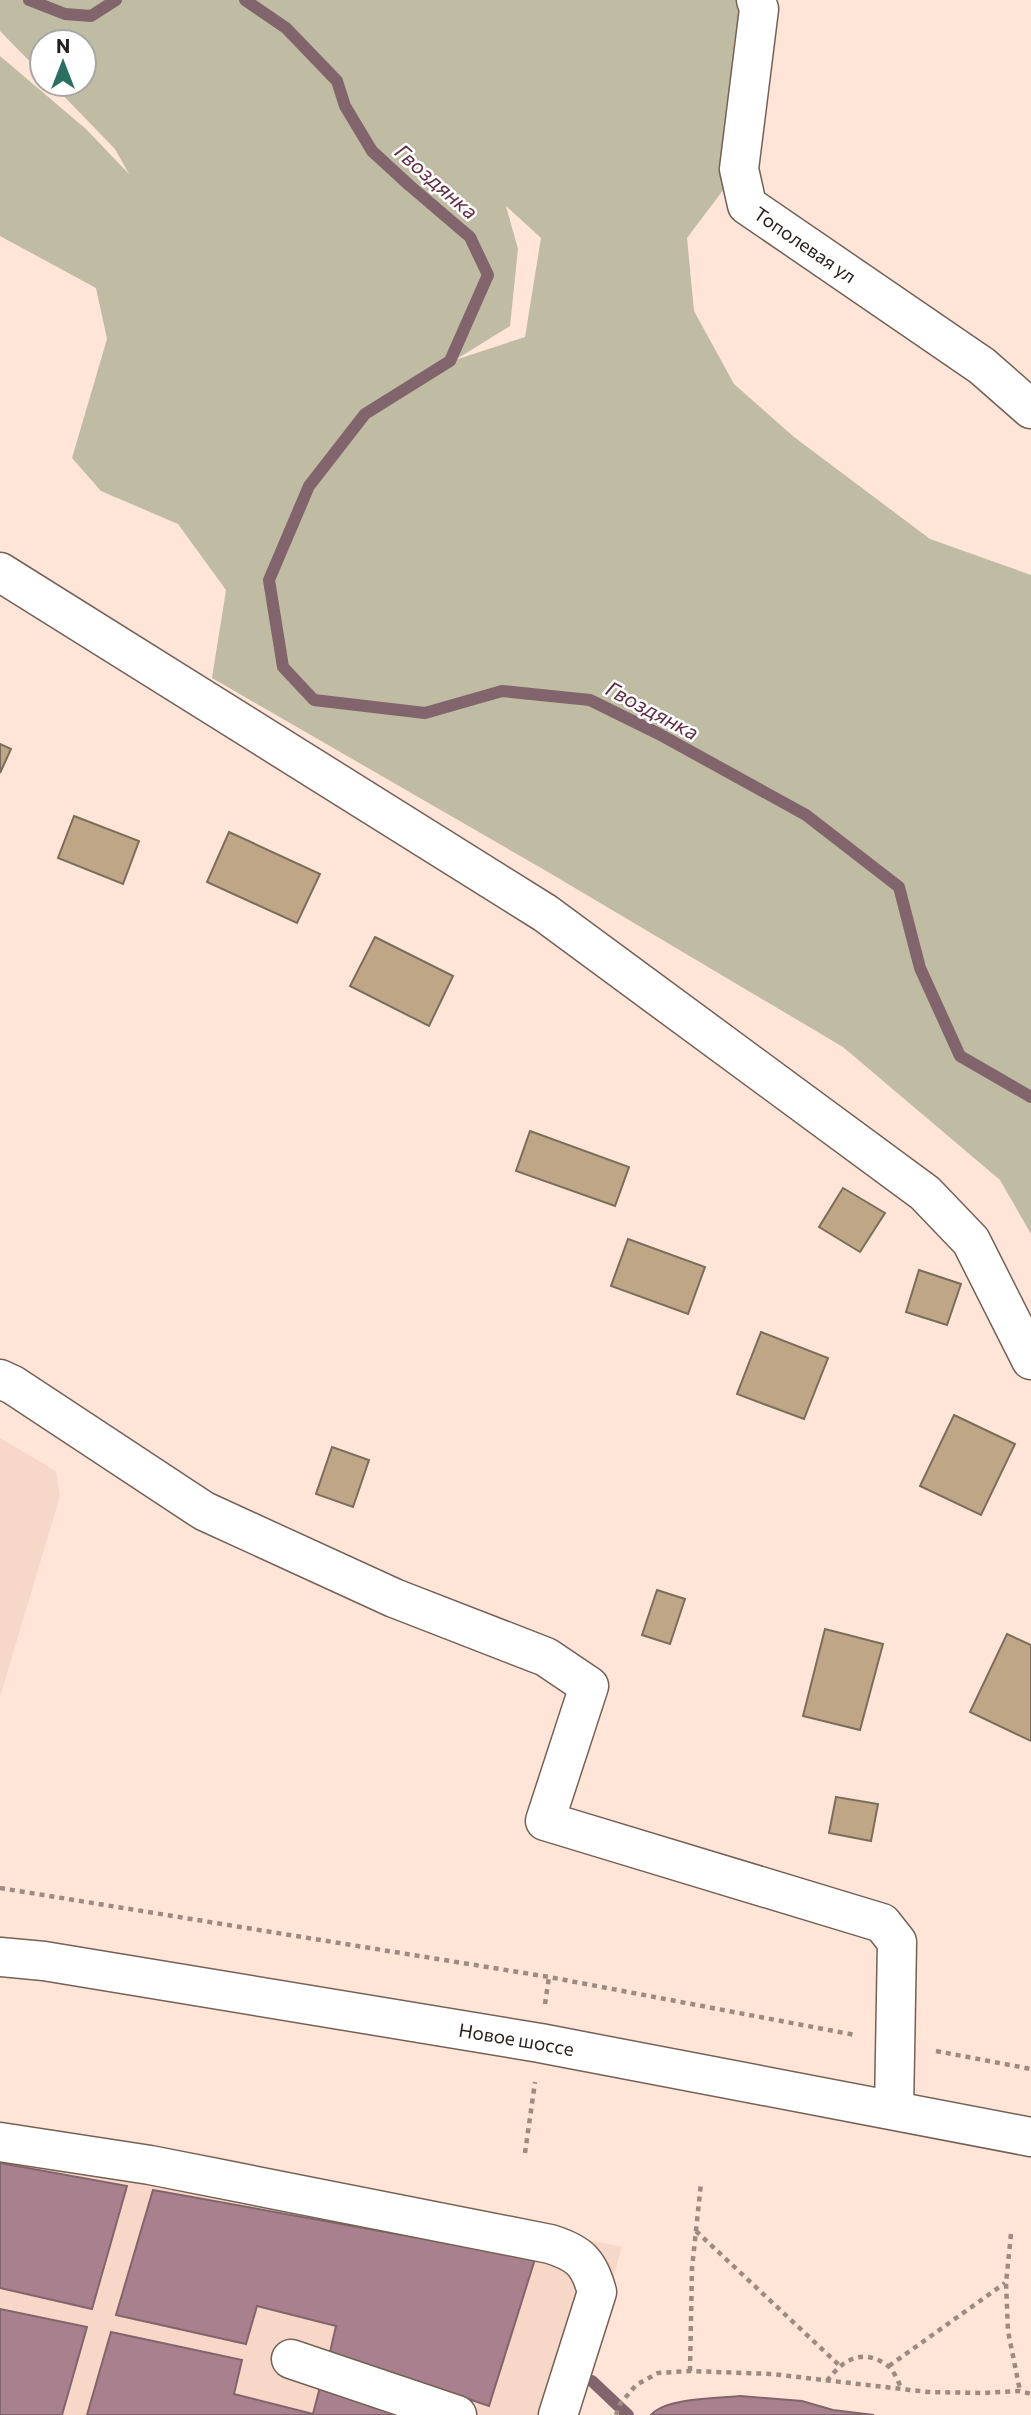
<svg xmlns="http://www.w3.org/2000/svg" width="1031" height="2415" font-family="Commissioner,sans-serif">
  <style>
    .built { fill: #f7d7c7 }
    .green { fill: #bfbca3; fill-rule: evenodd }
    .water { fill: #a9818e; stroke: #82646c; stroke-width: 2 }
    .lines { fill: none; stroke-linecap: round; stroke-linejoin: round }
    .stream { stroke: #82646c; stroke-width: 12 }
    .building { fill: #bfa686; stroke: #7b6d5b; stroke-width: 2 }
    .minor-casing { stroke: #756055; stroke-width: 41 }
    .path { stroke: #9d8b82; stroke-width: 4.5; stroke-dasharray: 5 5; stroke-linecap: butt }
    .minor { stroke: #fff; stroke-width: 38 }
    .labels { text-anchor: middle; stroke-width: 5; stroke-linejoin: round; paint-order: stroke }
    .street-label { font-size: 19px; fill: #281f1b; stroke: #fff }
    .water-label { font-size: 21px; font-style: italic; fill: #632c42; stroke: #fff }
  </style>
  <rect width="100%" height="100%" fill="#fee5d8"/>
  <!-- built -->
  <path class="built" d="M0,1438l56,33 4,25 -60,201z
    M0,2124l217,32 405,91 -48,168h-574z"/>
  <!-- green -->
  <path class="green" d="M0,0h756l-17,169 -52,69 7,73 40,73 60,53 136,102 101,36v659l-31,-54 -157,-133 -295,-175 -336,-194 14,-88 -48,-66 -77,-33 -29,-33 35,-119 -11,-51 -96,-52v-180l86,73 43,45 -14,-25 -63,-65h32v-42h-42v32l-42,-43zM506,206l35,32 -16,99 -70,23 55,-34 8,-77z"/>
  <!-- water -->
  <path class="water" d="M0,2163l127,23 -35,123 -92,-21z
    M153,2190l382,69 -46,147 -159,-54 6,-26 -79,-20 -11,38 -130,-29z
    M0,2309l87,18 -25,88h-62z
    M111,2332l131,28 -8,34 79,20 7,-27 101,28h-334z
    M740,2396l62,5 31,9 41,5h-223c14,-17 67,-17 89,-19z"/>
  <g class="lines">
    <!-- stream -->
    <path class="stream" d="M29,0l36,14 26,2 25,-16
      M245,0l41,28 51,53 8,25 27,45 37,34 61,52 18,38 -38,86 -85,53 -56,72 -40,94 14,87 31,33 111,13 77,-22 88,9 69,34 147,81 93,72 21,81 40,88 71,41
      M592,2381l36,34"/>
  </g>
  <!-- building -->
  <path class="building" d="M0,744l11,5 -11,24z
    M74,816l65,25 -16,43 -65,-26z
    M229,832l91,42 -23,49 -90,-41z
    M375,937l78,39 -24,50 -79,-40z
    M530,1131l99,36 -14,39 -99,-35z
    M843,1188l42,25 -25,39 -41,-25z
    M628,1239l77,28 -17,47 -77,-28z
    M919,1270l42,14 -14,41 -41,-13z
    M761,1332l67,26 -24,61 -67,-25z
    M954,1415l61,29 -34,71 -61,-29z
    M332,1447l37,13 -16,47 -37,-13z
    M657,1590l28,9 -15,45 -28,-9z
    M825,1629l58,15 -23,86 -57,-14z
    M1007,1634l24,11v96l-61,-29z
    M836,1797l42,7 -7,37 -42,-8z"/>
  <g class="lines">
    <!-- minor casing -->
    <g class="minor-casing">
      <g id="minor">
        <path id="s1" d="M756,0l3,9 -20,160 8,36 235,161 49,43"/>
        <path d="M0,572l545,341 380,280 46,48 60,119"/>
        <path d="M0,1379l13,6 191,126 190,87 152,59 43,29 -44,135 337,102 15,19 -3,168"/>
        <path id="s2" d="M0,1957l44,4 496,82 491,94"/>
        <path d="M0,2142l150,23 400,79c29,9 39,18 47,48l-39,123"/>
        <path d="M291,2359l166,56"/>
      </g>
    </g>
    <!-- path -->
    <path class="path" d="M0,1888l549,89 306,58
      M545,2004l4,-27
      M936,2051l95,18
      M525,2153l10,-71
      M696,2231l143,134
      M1011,2234l-5,49 2,48 12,60
      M889,2366l116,-83
      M690,2371l2,-103 9,-85
      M827,2381c15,-21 36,-34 61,-15 6,4 10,16 14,23
      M616,2415l4,-11 16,-19 22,-12 32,-2 82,3 156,18 55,1 37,-2 11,3"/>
    <!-- minor -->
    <use href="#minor" class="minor"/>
  </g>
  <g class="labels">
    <!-- street labels -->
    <g class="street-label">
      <text dy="7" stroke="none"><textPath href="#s1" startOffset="278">Тополевая ул</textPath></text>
      <text dy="7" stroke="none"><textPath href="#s2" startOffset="523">Новое шоссе</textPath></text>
    </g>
    <!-- water labels -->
    <g class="water-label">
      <text transform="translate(436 182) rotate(41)" y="7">Гвоздянка</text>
      <text transform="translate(652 711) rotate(28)" y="7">Гвоздянка</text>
    </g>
  </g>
  <!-- north arrow -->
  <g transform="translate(63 63)"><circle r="33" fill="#ffffff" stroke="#a9a5a4" stroke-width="2"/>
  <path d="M0-5L12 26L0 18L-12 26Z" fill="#2a6f62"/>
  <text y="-10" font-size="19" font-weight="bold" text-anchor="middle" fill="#281f1b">N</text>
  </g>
</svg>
